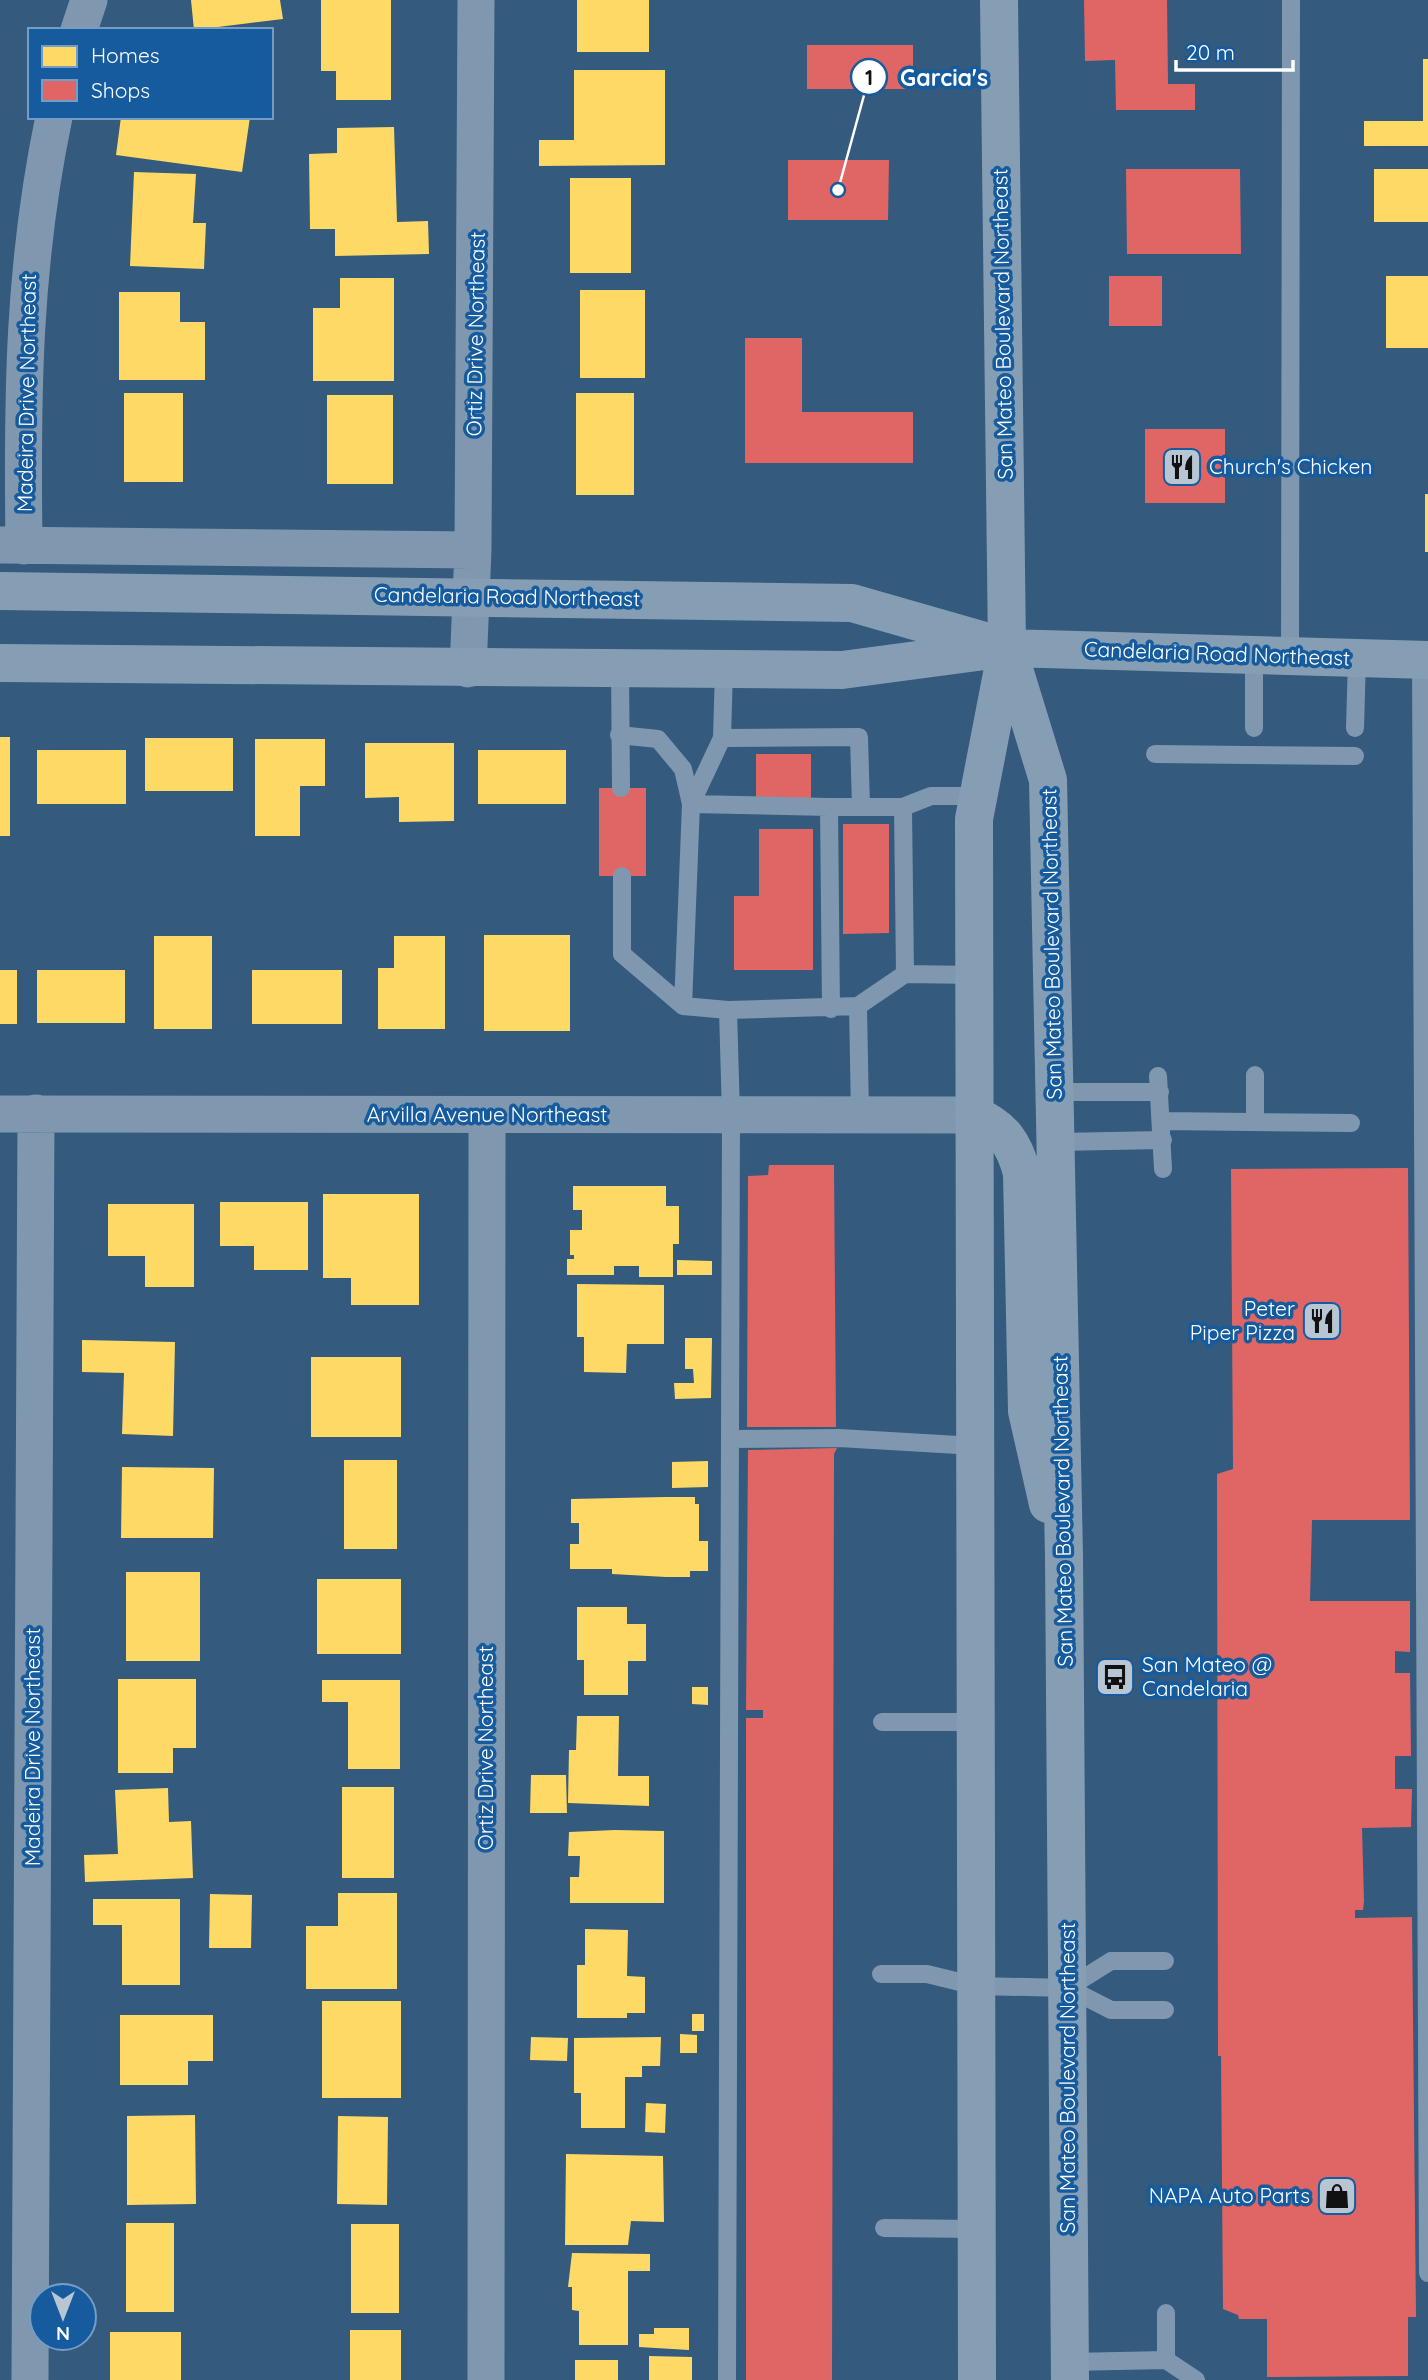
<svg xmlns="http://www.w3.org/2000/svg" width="1428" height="2380" font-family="Quicksand,sans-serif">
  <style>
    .homes { fill: #ffd966 }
    .shops { fill: #e06666 }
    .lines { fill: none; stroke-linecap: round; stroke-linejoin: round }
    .service { stroke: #7f98af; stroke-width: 18 }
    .minor { stroke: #7f98af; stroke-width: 37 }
    .secondary { stroke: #869eb4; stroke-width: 38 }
    .labels { text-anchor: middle; stroke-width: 7; stroke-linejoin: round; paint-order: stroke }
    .street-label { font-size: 21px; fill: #fff; stroke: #155b9e }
    .poi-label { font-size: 21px; fill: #fff; stroke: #155b9e; text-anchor: start }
    .leader { fill: none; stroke: #fff; stroke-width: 2.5 }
    .callout-dot { fill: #fff; stroke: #155b9e; stroke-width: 2.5 }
    .mark-label { font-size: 21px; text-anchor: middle; font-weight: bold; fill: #111 }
    .callout-label { font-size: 23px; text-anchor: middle; font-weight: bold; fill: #fff; stroke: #155b9e; stroke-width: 7; stroke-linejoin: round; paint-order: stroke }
  </style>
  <rect width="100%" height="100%" fill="#345a7e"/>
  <!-- homes -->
  <path class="homes" d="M191,0h89l3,19 -89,11z
    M321,0h70v100h-55v-29h-15z
    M577,0h72v52h-72z
    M1423,59h5v87h-64v-25h59z
    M574,70h91v95l-126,1v-26h35z
    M121,117l34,3v-3h95l-8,55 -126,-17z
    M394,127l3,95 31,-1 1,33 -94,2v-27h-25l-1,-75 28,-1v-25z
    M1374,169h54v53h-54z
    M134,172l62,2 -3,49h13l-2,46 -74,-3z
    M570,178h61v95h-61z
    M1386,276h42v72h-42z
    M340,278h54v103h-81v-73h27z
    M580,290h65v88h-65z
    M119,292h61v30h25v58h-86z
    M124,393h59v89h-59z
    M576,393h58v102h-58z
    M327,395h66v89h-66z
    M1425,494h3v58h-3z
    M0,737h10v99h-10z
    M145,738h88v53h-88z
    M255,739h70v47h-25v50h-45z
    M365,743h89v78l-55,1v-25l-34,1z
    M37,750h89v54h-89z
    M478,750h88v54h-88z
    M484,935h86v96h-86z
    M154,936h58v93h-58z
    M394,936h51v93h-67v-61h16z
    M0,970h17v54h-17z
    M37,970h88v53h-88z
    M252,970h90v54h-90z
    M573,1186h93v20h13v38h-6v33h-34v-11h-25v9h-47v-16h7v-4h-4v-25h12v-20h-9z
    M323,1194h96v111h-68v-27h-28z
    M220,1202h88v68h-54v-24h-34z
    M108,1204h86v83h-49v-31h-37z
    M677,1260l35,1v14h-35z
    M577,1284l87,1v59h-37l-1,29 -42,-1v-35h-7z
    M685,1338h27l-1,60 -36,1 -1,-16h20l-1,-14h-8z
    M82,1340l93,2 -2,94 -51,-2 2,-61 -42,-1z
    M311,1357h90v80h-90z
    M344,1460h53v89h-53z
    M708,1461v26l-36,1v-26z
    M122,1467l92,1 -1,70h-92z
    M665,1497h30v7h4v37h9v30h-18v6h-24l-54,-3v-5h-42v-25h9v-21h-8v-24z
    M126,1572h74v89h-74z
    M317,1579h84v75h-84z
    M577,1607h50v17h19v37h-18v34h-44v-35h-7z
    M118,1679h78v69h-23v25h-55z
    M322,1680h78v89h-52v-67h-26z
    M692,1687h16v18l-16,-1z
    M577,1716h42l-1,60h31v30l-81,-3 1,-53h7z
    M531,1775h35l1,38h-37z
    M342,1787h52v91h-52z
    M168,1788l1,34 22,-1 2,57 -108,4 -1,-27 34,-1 -3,-64z
    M615,1830l49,1v72h-94v-26h9l1,-21h-12l1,-24z
    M338,1893h59v96h-91v-63h32z
    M210,1894l42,1 -1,53h-42z
    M93,1899h87v86h-58v-60h-29z
    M585,1929l43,1 -1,46 18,1v36h-18v5h-50v-53h8z
    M322,2001h79v97h-79z
    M692,2014h12v17h-12z
    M120,2015h93v46h-25v24h-68z
    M680,2034l17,1v18h-17z
    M531,2037l37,1 -1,23 -37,-1z
    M661,2037l-1,29h-18v11h-17v51h-44v-35h-7v-55z
    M646,2103l20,1 -1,29 -20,-1z
    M195,2115l1,89 -69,1v-89z
    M338,2116l50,1 -1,88 -50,-1z
    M566,2154l97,2 1,66 -33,-1 -3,24h-63z
    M126,2223h48v89h-48z
    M351,2224h48v89h-48z
    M572,2253l78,1v17h-22v74h-49v-34l-7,-1v-23h-4z
    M654,2328h35v22l-50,-3v-13h15z
    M350,2330h51v50h-51z
    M110,2332h71v48h-71z
    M649,2356l43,1v23h-43z
    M575,2360h43v20h-43z"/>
  <!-- shops -->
  <path class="shops" d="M1084,0h83l1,84h27v26h-79l-1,-50 -30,1z
    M807,45h106v44h-106z
    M788,160h101l-1,60h-100z
    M1126,169h114l1,85h-114z
    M1109,276h53v50h-53z
    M745,338h57v74h111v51h-168z
    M1145,429h80v74h-80z
    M756,754h55v44h-55z
    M599,788h47v88h-47z
    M843,824h46v109l-46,1z
    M759,829h54v141h-79v-74h25z
    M769,1165h65l2,262h-89l1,-251 20,-1z
    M1408,1168l2,352h-98l-2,81h100v51l-15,-1v22h15l1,83h-16v33h17l-1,38 -49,1 2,73 -1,9h-8v8l57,-1 4,400h-8v59l-141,1v-58h-28l-1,-4 -15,-6 -2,-253h-3l-1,-582 16,-5 -2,-300z
    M837,1448l-3,6 -2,926h-86v-662h17v-8h-17l2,-260z"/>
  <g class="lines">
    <!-- service -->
    <path class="service" d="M1254,657v71
      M1290,657l1,-657
      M1421,660l7,1613
      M620,668l1,120
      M1355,728l2,-70
      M619,735l39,4 25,30 8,35 138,3
      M722,738l2,-69
      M1155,754l200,2
      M622,876v78l61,52
      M974,975l-69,-1 -2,-167 28,-11h47
      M858,1006l2,109
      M831,1009l-2,-202h74
      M728,1010l-45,-4 8,-202 31,-66 137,-1 2,70
      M1255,1075v47
      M1158,1076l5,93
      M1056,1092h104
      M1163,1121l188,2
      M1057,1142l106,-2
      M730,1439l109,-1 136,8
      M882,1722h94
      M881,1974h46l49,12 92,2 43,22h54
      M1068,1988l43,-27h54
      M884,2228l93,1
      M1166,2360l30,20
      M1070,2362l96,-2v-47
      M727,2380l4,-1265 -3,-105 130,-4 47,-32"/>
    <!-- minor -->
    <path class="minor" d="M79,30l10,-30
      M0,545l473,5
      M24,546c-2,-150 -1,-281 30,-429
      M468,669l5,-119 3,-550
      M0,1114l974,1
      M30,2380l6,-1267
      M486,2380l1,-1264"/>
    <!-- secondary -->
    <path class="secondary" d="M0,591l852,12 143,41
      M1009,653l39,127 16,776 6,824
      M0,663l842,7 165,-22 421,12
      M974,1115c29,12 40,28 48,58l5,238 21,93
      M977,2380l-3,-1561 33,-171 -8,-648"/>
  </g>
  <!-- icons -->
  <defs>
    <g id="restaurant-square" transform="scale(2.0125)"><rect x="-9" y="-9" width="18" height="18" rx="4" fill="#b8c5d2" stroke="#155b9e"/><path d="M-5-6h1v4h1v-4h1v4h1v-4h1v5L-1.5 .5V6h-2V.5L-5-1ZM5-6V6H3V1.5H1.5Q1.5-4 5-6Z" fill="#111"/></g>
    <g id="bus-square" transform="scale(2.0125)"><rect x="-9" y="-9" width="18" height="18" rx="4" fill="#b8c5d2" stroke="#155b9e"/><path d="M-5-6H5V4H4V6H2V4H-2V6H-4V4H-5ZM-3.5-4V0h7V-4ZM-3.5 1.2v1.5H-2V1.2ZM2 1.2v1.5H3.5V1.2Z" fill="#111"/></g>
    <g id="shop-square" transform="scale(2.0125)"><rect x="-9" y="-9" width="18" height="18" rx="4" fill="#b8c5d2" stroke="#155b9e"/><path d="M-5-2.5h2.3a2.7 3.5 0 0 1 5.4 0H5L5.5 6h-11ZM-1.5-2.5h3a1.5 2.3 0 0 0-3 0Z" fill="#111"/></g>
  </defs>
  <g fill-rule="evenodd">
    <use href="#restaurant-square" x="1182" y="467"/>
    <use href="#restaurant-square" x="1322" y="1321"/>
    <use href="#bus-square" x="1115" y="1677"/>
    <use href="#shop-square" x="1337" y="2196"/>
  </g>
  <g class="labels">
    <!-- street labels -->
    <g class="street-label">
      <text transform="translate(1003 324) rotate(-91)" y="7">San Mateo Boulevard Northeast</text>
      <text transform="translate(476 334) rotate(-89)" y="7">Ortiz Drive Northeast</text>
      <text transform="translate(27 393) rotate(-89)" y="7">Madeira Drive Northeast</text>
      <text transform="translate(507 597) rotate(1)" y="7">Candelaria Road Northeast</text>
      <text transform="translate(1217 654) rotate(2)" y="7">Candelaria Road Northeast</text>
      <text transform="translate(1052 944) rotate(-91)" y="7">San Mateo Boulevard Northeast</text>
      <text x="487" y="1122">Arvilla Avenue Northeast</text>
      <text transform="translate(1063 1511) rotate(-91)" y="7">San Mateo Boulevard Northeast</text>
      <text transform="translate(33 1747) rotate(-90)" y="7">Madeira Drive Northeast</text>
      <text transform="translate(486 1748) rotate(-90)" y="7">Ortiz Drive Northeast</text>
      <text transform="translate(1068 2078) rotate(-90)" y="7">San Mateo Boulevard Northeast</text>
    </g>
    <!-- poi labels -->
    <g class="poi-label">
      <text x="1209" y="474">Church's Chicken</text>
      <text x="1295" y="1316" text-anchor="end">Peter<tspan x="1295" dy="24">Piper Pizza</tspan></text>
      <text x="1142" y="1672">San Mateo @<tspan x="1142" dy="24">Candelaria</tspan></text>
      <text x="1310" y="2203" text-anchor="end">NAPA Auto Parts</text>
    </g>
  </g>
  <!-- callouts -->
  <path class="leader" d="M838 190L869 77"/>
  <g class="callout-dot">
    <circle cx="838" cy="190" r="7"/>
    <circle cx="869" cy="77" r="18"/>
  </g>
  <g class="mark-label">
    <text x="869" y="85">1</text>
  </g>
  <g class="callout-label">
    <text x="944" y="86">Garcia's</text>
  </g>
  <!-- legend -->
  <rect x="28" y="28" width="245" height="91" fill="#155b9e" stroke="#739dc5" stroke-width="2"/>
  <rect x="42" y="46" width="35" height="21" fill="#ffd966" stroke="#739dc5" stroke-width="2"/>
  <text x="91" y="63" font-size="21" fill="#ffffff">Homes</text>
  <rect x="42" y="80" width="35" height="21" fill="#e06666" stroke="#739dc5" stroke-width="2"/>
  <text x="91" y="98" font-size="21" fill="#ffffff">Shops</text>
  <!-- north arrow -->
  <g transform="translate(63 2317) rotate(180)"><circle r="33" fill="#155b9e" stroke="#739dc5" stroke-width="2"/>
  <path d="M0-5L12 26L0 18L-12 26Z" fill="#b8c5d2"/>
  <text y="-10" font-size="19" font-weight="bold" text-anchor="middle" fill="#ffffff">N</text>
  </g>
  <!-- scale -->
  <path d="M1176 60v10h117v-10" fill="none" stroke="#ffffff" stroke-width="3.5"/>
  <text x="1186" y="60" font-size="21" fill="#ffffff" stroke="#155b9e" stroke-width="5" paint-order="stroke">20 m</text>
</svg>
